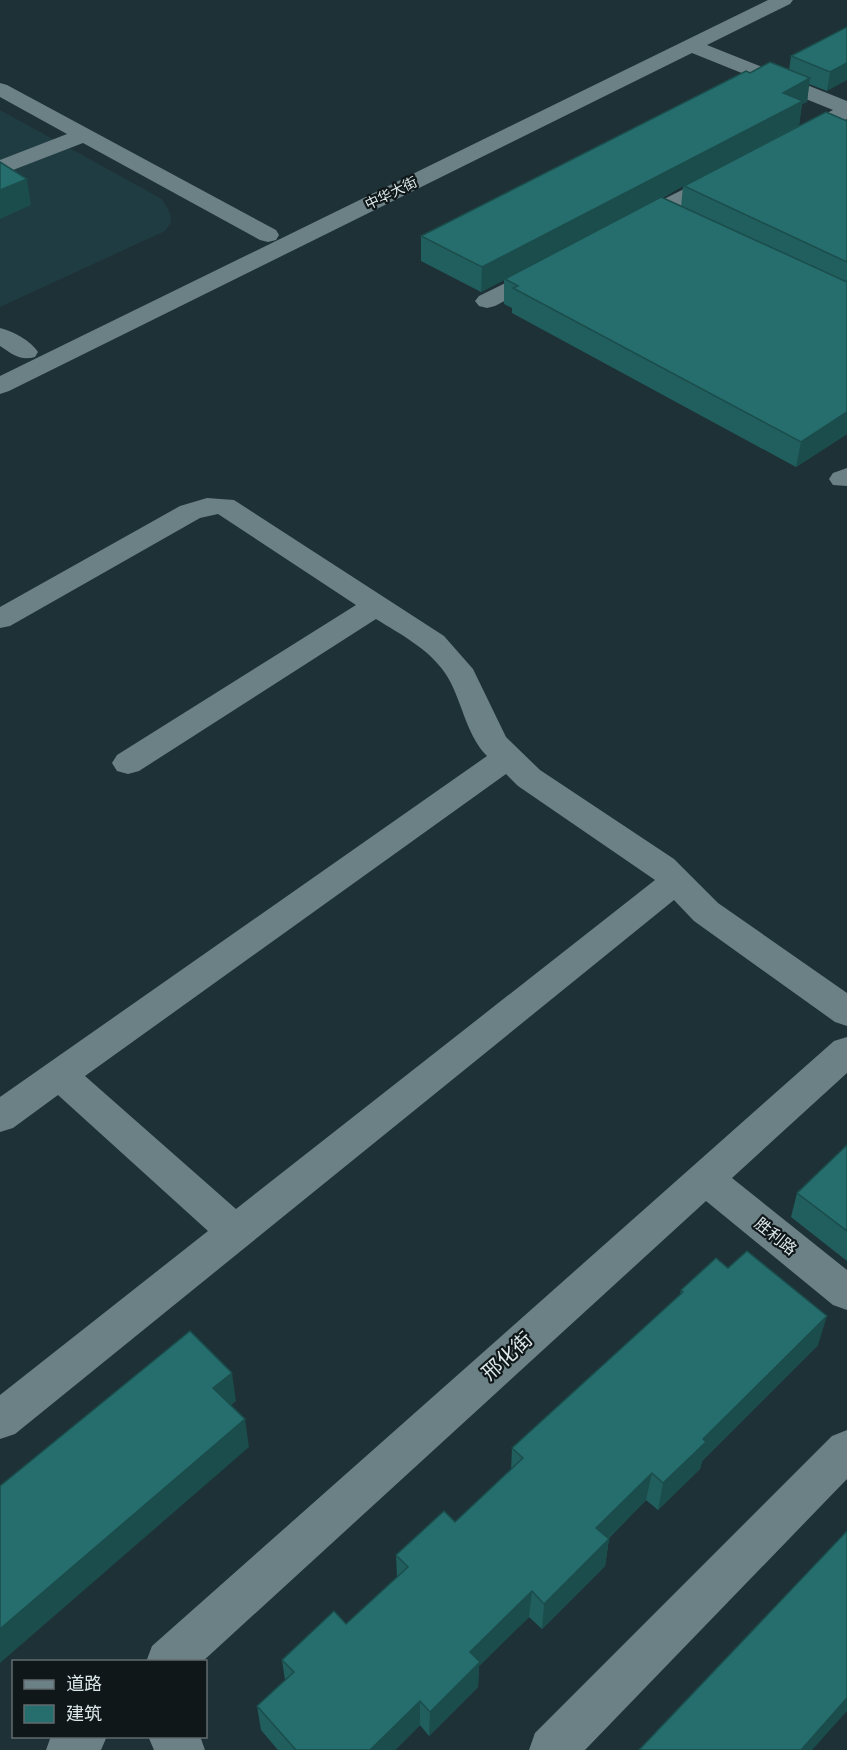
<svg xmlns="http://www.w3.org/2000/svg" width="847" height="1750" font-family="Bitter,'Noto Sans SC',serif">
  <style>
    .built { fill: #203c43 }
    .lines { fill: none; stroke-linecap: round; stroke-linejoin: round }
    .minor { fill: #6c8186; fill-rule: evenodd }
    .wall { fill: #215f5e; fill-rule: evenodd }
    .shaded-wall { fill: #1b4d4c }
    .building { fill: #266e6d; stroke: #1b4d4c; stroke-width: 1.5 }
    .labels { text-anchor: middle; stroke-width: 4.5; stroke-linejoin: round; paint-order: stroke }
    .far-street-label { font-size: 14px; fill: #dde8eb; stroke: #0f1719 }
    .street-label { font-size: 16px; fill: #dde8eb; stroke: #0f1719 }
    .near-street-label { font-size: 20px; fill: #dde8eb; stroke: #0f1719 }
  </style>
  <rect width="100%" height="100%" fill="#1e3136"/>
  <!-- built -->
  <path class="built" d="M0,110l162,89 8,14 1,9 -6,9 -165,76z"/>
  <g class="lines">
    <!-- minor -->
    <path class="minor" d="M768,0h25l-3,4 -83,41 140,56v18l-42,23 -8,1 -8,-1 -3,-5 3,-5 44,-22 -141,-57 -683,338 -9,3v-18z
      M0,83l7,2 269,145 3,5 -3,5 -8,2 -8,-2 -177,-97 -83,32v-15l67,-26 -67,-37z
      M722,170l8,2 3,5 -3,5 -90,47 -8,2 -8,-2 -3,-5 3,-5z
      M544,264l8,2 4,5 -4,5 -57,30 -8,2 -8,-2 -4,-5 4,-5z
      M0,328c13,3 31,13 38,24l-3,5c-15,4 -23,-3 -35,-11z
      M847,468v18l-14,-1 -4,-6 4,-6z
      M207,498l27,2 210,136 29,33 33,68 34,33 134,89 44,44 129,90v33l-12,-4 -141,-101 -20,-21 -659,534 -15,5v-44l208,-164 -150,-136 -45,33 -13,4v-35l487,-341c-22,-22 -25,-58 -42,-83 -16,-24 -45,-39 -69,-54l-237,152 -11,3 -11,-3 -5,-8 5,-8 239,-150 -138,-91 -18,4 -190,108 -10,2v-21l180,-101zM506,774l12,12 137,94 -419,329 -151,-133z
      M847,1037v36l-115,105 115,92v40l-14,-5 -127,-104 -504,461h-56l6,-16 682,-605z
      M847,1430v49l-262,271h-56l6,-17 297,-297z
      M51,1736h56l-6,14h-55z
      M148,1736h52l5,14h-51z"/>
  </g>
  <!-- wall -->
  <path class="wall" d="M847,27l-20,64 -18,-7 -2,18 -5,2 -3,21 48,-4v313l-51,33 -284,-154v-5l-8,-4v-24l-23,12 -60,-31v-25l329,-163 39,-3 2,-14zM683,186l-2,21 -19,-9z
    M847,1145v116l-56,-44 6,-24z
    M681,1290l137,55 -116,116 -2,8 -42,41 -12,-10 -38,39h1l-4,27 -63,63 -13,-12 -50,49 -1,21 -49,49 -9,-11 -25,25h-117l-17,-20 -4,-24 28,-26 -3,-20 64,-36 51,-47 -1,-22 59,-33 56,-52 1,-22 168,-153z"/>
  <!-- shaded-wall -->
  <path class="shaded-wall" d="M847,63v17l-20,11 3,-19z
    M810,78l-3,24 -5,2 -3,21 -318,167 1,-25 301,-174z
    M27,179l4,26 -31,14v-29z
    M847,412v22l-51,33 5,-25z
    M827,1316l-9,29 -116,116 -2,8 -42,41 5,-27 40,-44z
    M232,1373l4,28 -18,15 -5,-28z
    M245,1419l4,28 -249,216v-34z
    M652,1473l-6,27 -54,54 4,-26z
    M609,1539l-4,27 -63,63 2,-25z
    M532,1591l-3,26 -50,49 -1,21 -49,49 1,-24 40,-60z
    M847,1698v13l-35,39h-11z
    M420,1701v24l-25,25h-25z"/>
  <!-- building -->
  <path class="building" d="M847,27v36l-17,9 -39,-16z
    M770,62l40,16 -27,15 20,8 -321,166 -61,-31 325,-165 4,2z
    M826,112l21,9v141l-163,-76z
    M0,162l27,17 -27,11z
    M661,197l186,85v130l-46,30 -288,-154 5,-2 -13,-7z
    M847,1145v86l-50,-38z
    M747,1251l80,65 -124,123 3,3 -43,41 -11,-10 -56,55 13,11 -65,65 -12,-13 -62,61 10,10 -50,50 -10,-11 -50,49h-74l-39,-44 37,-34 -12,-12 52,-49 12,13 62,-57 -12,-12 48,-44 11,11 68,-64 -11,-10 171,-156 -2,-2 35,-32 12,10z
    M190,1331l42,42 -19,15 32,31 -245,210v-143z
    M847,1531v167l-46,52h-162z"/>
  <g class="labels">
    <!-- far-street labels -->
    <g class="far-street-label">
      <text transform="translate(391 193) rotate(-26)" y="5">中华大街</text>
    </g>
    <!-- street labels -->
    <g class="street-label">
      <text transform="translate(776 1236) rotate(39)" y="6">胜利路</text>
    </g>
    <!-- near-street labels -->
    <g class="near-street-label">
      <text transform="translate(507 1356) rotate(-42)" y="7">邢化街</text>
    </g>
  </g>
  <!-- legend -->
  <rect x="12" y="1660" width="195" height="78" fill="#0f1719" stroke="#616b6d" stroke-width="1.5"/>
  <rect x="24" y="1680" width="30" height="9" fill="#6c8186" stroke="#616b6d" stroke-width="1.5"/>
  <text x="66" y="1690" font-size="18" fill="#dde8eb">道路</text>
  <rect x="24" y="1705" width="30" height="18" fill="#266e6d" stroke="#616b6d" stroke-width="1.5"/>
  <text x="66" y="1720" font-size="18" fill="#dde8eb">建筑</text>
</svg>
